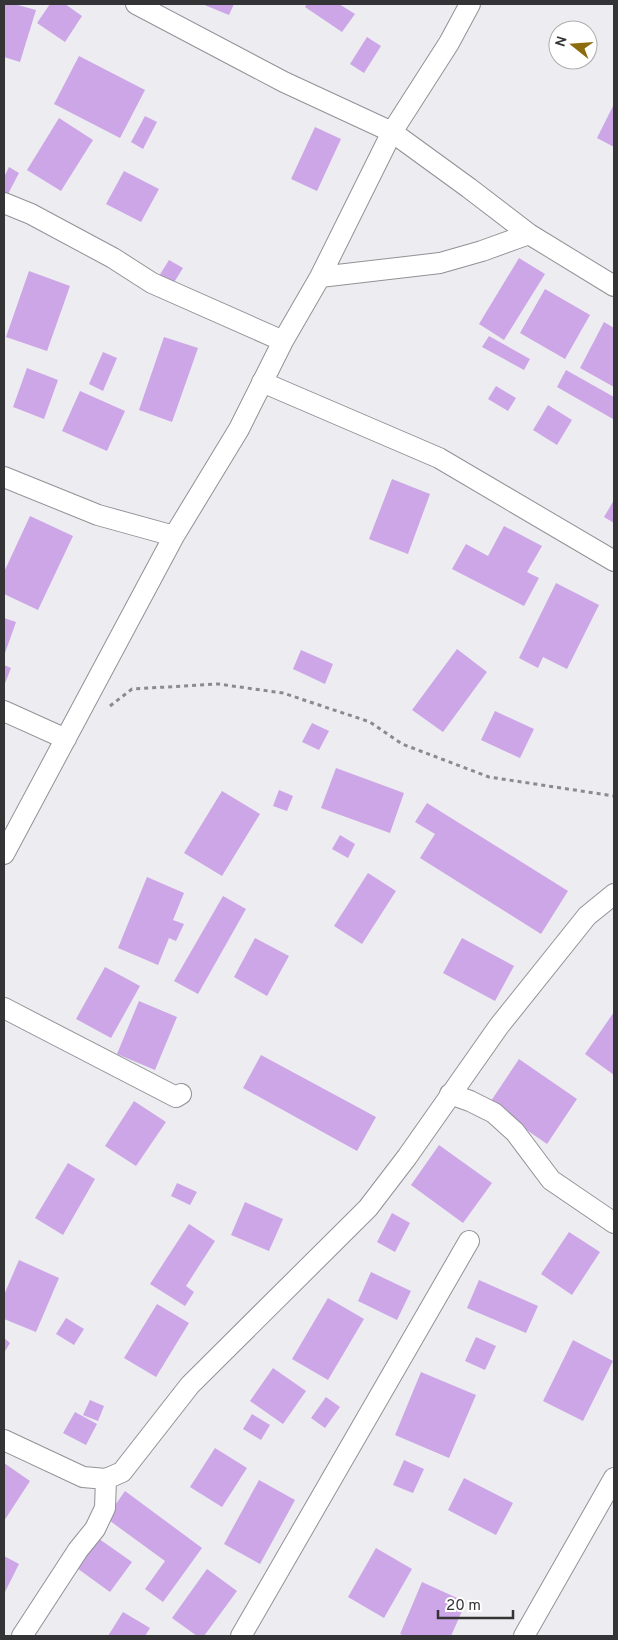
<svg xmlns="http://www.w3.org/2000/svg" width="618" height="1640" font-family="Overpass,sans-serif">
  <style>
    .building { fill: #cda6e7 }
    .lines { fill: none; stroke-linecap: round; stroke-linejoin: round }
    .minor-casing { stroke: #929196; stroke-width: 22 }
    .path { stroke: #8b8b8e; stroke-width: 3; stroke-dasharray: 4 4; stroke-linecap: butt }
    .minor { stroke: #fff; stroke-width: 20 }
  </style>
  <rect width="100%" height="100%" fill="#edecf1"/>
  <!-- building -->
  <path class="building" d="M4,4h10l22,6 -16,52 -16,-5z
    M50,4h15l17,12 -17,26 -28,-19z
    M202,4h32l-5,11z
    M307,4h32l16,10 -13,18 -37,-25z
    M367,37l14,9 -17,27 -14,-9z
    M79,56l66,34 -25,48 -66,-34z
    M614,104v43l-17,-9z
    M145,116l12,6 -14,27 -12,-7z
    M59,118l34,22 -32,51 -34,-21z
    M315,127l26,12 -24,52 -26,-12z
    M9,167l10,6 -11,21 -4,-2v-15z
    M124,171l35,18 -18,33 -35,-18z
    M519,258l26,16 -41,66 -25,-16z
    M169,260l14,8 -10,16 -14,-8z
    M29,271l41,15 -23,65 -41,-14z
    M545,289l45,26 -25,44 -45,-26z
    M604,322l10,6v59l-34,-19z
    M489,336l41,23 -6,11 -42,-23z
    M164,337l34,11 -26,74 -33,-12z
    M103,352l14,6 -14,33 -14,-7z
    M27,368l31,12 -14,39 -31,-12z
    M566,370l48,27 -1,22 -56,-32z
    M496,386l20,12 -8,13 -20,-12z
    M80,391l45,20 -18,40 -45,-20z
    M548,405l24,15 -15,25 -24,-15z
    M392,479l38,15 -22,60 -39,-15z
    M614,500v23l-10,-6z
    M30,516l43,20 -35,74 -34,-16v-22z
    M504,526l38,20 -15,26 12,6 -15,28 -72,-37 14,-25 22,12z
    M556,583l43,22 -32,64 -24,-12 -5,11 -19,-10z
    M4,618l12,4 -12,34z
    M457,649l30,23 -44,60 -31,-22z
    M301,650l32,14 -8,20 -32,-15z
    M4,665l7,3 -7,18z
    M495,711l39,18 -14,29 -39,-18z
    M312,723l17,8 -10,19 -17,-8z
    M336,768l68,25 -14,40 -69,-25z
    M279,790l14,6 -6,15 -14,-5z
    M222,791l38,23 -38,62 -38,-23z
    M427,803l141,88 -27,43 -121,-76 15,-24 -20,-12z
    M340,835l15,9 -7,14 -16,-9z
    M368,873l28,18 -34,53 -28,-18z
    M147,877l37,16 -11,27 11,4 -8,17 -7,-3 -11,27 -40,-17z
    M223,896l23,13 -48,85 -24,-13z
    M255,938l34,18 -22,40 -33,-19z
    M462,938l52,28 -19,35 -52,-28z
    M105,967l35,19 -29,52 -35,-19z
    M139,1001l38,16 -22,53 -38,-16z
    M614,1012v63l-29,-21z
    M261,1055l115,62 -19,34 -114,-63z
    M519,1059l58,40 -30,45 -58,-40z
    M134,1101l32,21 -30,44 -31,-20z
    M439,1145l53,38 -29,40 -52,-38z
    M68,1163l27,16 -32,56 -28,-17z
    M177,1183l20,9 -7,13 -19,-9z
    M245,1202l38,17 -14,32 -38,-16z
    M392,1213l18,10 -15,29 -18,-10z
    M189,1224l26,17 -29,45 8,6 -9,14 -35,-22z
    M569,1232l31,20 -28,43 -31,-21z
    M19,1260l40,18 -23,54 -32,-13v-24z
    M371,1272l40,19 -14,29 -39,-19z
    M479,1280l59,26 -12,27 -59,-25z
    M328,1298l36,21 -36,61 -36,-21z
    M157,1304l32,19 -33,54 -32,-19z
    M66,1318l18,11 -10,16 -18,-11z
    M476,1337l20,9 -11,24 -20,-9z
    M4,1338l6,5 -6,10z
    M573,1340l40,21 -30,60 -40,-20z
    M273,1368l33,23 -23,33 -33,-23z
    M421,1372l55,23 -27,63 -54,-23z
    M326,1397l14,10 -15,21 -14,-10z
    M90,1400l14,6 -6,15 -15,-6z
    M75,1412l22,12 -11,21 -23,-12z
    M252,1414l18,11 -9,15 -18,-11z
    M215,1448l32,20 -25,39 -32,-20z
    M404,1460l20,9 -11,24 -20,-8z
    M4,1463l26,18 -26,40z
    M464,1478l49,25 -17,32 -48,-25z
    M259,1480l36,20 -35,64 -36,-20z
    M125,1491l77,57 -39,54 -18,-13 20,-28 -59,-43z
    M95,1536l37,26 -22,30 -36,-26z
    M376,1548l36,21 -28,49 -36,-21z
    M4,1556l15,8 -15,30z
    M207,1569l30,22 -33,45h-7l-25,-18z
    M422,1582l44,20 -15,34h-46l-5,-2z
    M123,1612l27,16 -5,8h-37z"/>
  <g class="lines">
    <!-- minor casing -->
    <g class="minor-casing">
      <path id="minor" d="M136,4l148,78 108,50 77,56 60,46 85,52
        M4,203l27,11 82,44 39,25 131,58
        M320,277l120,-14 42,-12 47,-17
        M262,382l177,76 175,103
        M4,477l94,38 76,21
        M4,711l62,28
        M4,854l170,-318 65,-107 44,-88 37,-64 72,-145 57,-89 21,-39
        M4,1008l172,89 5,-3
        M450,1094l20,7 24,12 21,19 36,48 63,43
        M4,1440l79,37 23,2 16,-7 68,-87 178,-177 39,-51 92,-131 88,-110 27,-22
        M22,1636l56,-86 17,-21 10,-21 1,-29
        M241,1636l228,-395
        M524,1636l90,-158"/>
    </g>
    <!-- path -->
    <path class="path" d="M110,706l22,-17 86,-5 65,9 87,29 32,22 87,33 125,19"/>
    <!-- minor -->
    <use href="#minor" class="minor"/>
  </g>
  <!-- border -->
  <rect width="618" height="1640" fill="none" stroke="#343436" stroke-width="10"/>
  <!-- north arrow -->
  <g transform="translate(573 45) rotate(287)"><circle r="24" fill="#ffffff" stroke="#aeaeaf"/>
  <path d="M0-4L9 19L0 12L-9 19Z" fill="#8c6c0d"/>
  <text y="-8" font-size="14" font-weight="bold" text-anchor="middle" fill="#343436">N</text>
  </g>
  <!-- scale -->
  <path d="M438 1610v8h75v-8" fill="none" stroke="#343436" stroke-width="2.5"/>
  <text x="446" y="1610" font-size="15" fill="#343436" stroke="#ffffff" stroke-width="4" paint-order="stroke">20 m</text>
</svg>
